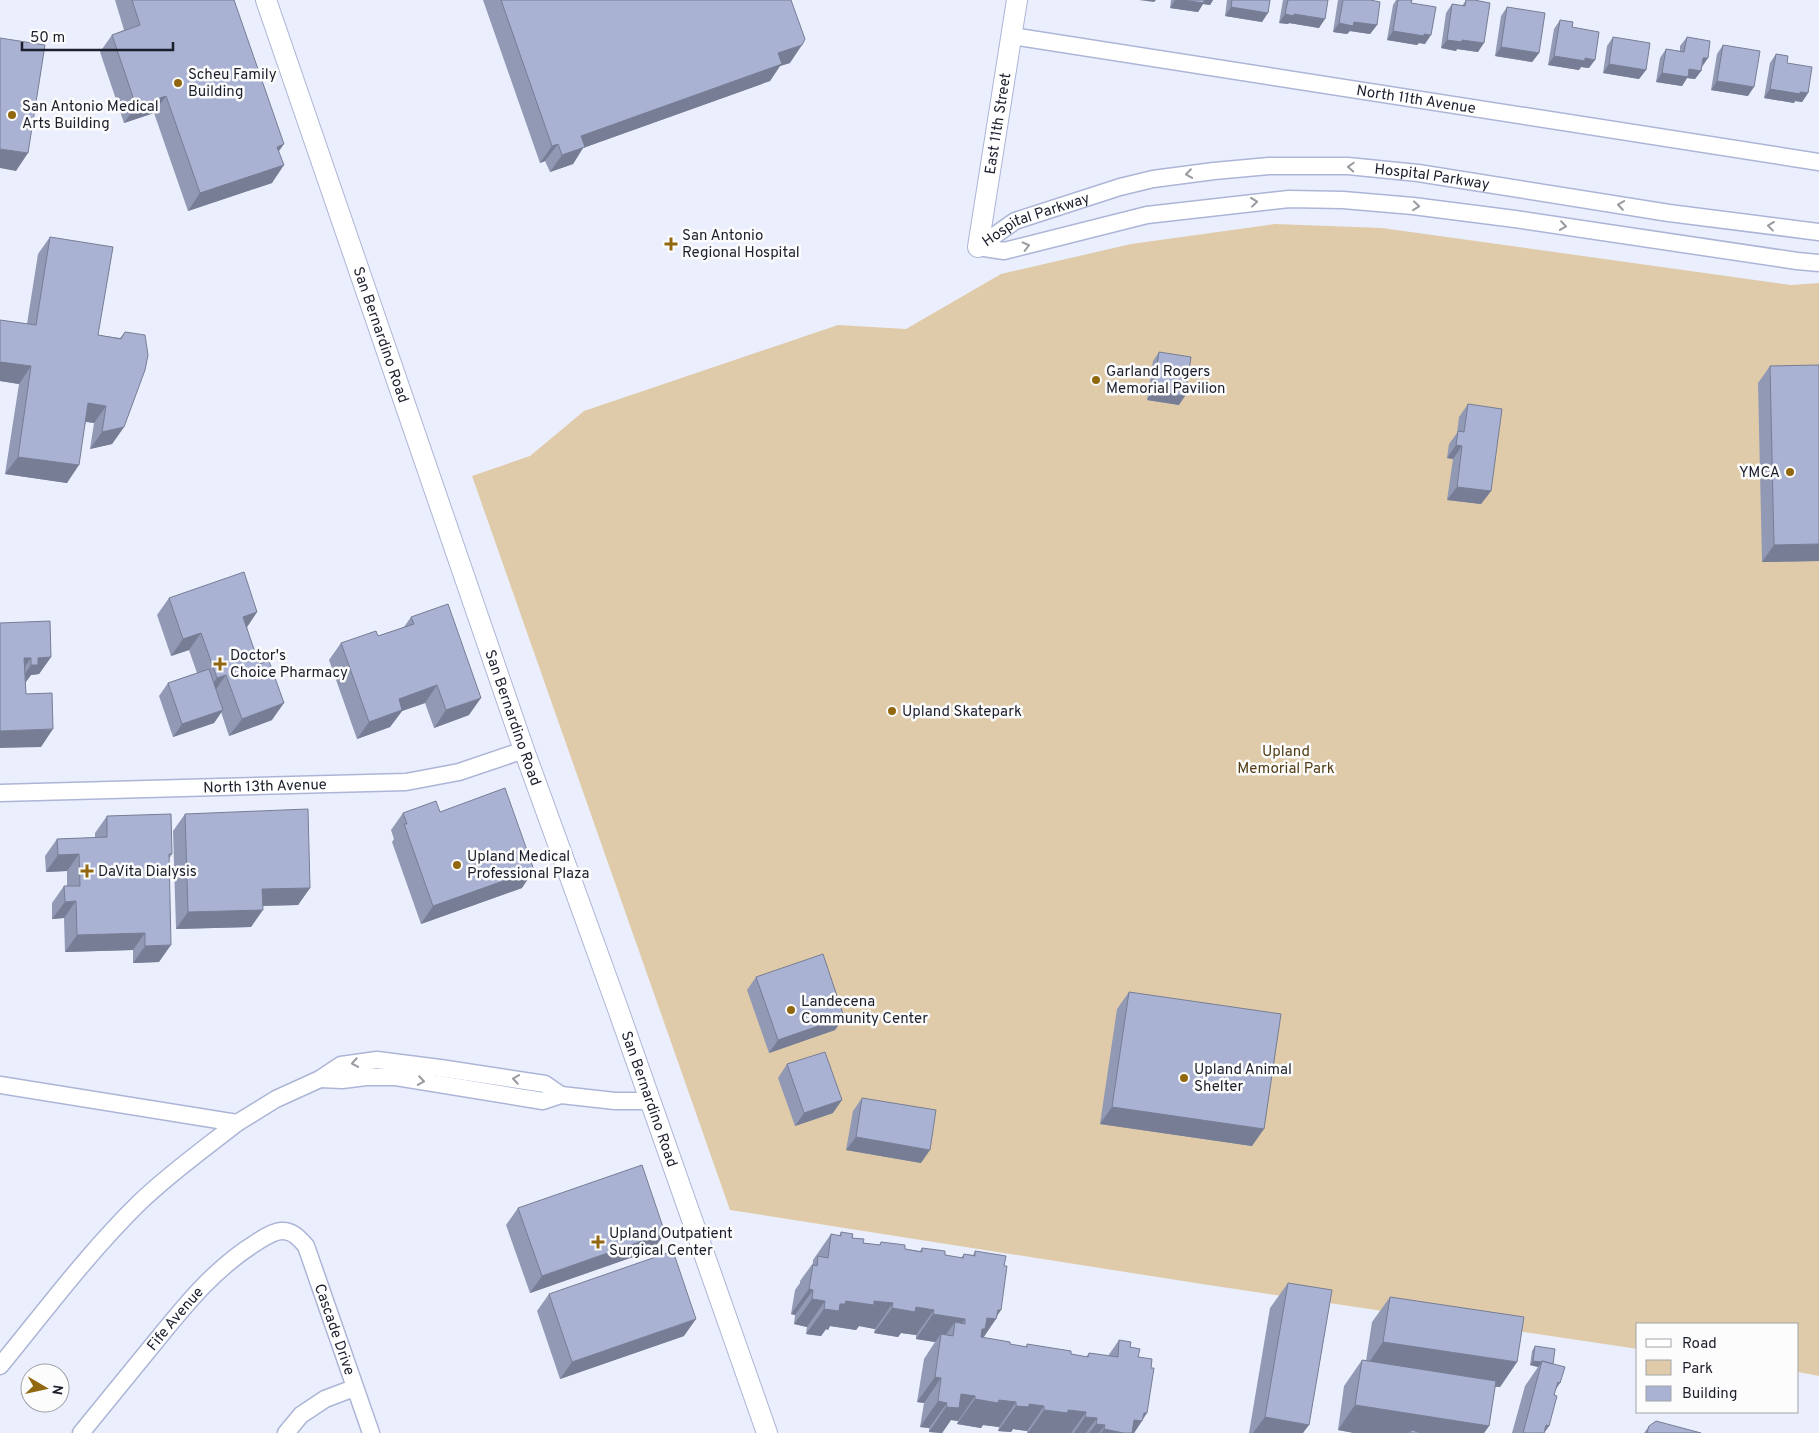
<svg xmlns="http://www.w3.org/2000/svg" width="1819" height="1433" font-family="Overpass,sans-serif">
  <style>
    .green { fill: #dfcba9 }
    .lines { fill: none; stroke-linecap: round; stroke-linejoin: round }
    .minor-casing { stroke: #acb5d6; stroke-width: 19 }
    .tertiary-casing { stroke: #acb5d6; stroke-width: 22 }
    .minor { stroke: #fff; stroke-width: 16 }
    .tertiary { stroke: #fff; stroke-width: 20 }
    .wall { fill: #9199b5 }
    .shaded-wall { fill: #767d94 }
    .building { fill: #a9b2d3; stroke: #767d94 }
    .oneway { stroke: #999aa0 }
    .poi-dot { fill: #916810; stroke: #fcfcfc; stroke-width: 2 }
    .labels { text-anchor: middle; stroke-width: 5; stroke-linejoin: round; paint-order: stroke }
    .poi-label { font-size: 15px; fill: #1c1f2c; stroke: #fcfcfc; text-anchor: start }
    .street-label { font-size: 15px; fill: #1c1f2c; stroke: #fcfcfc }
    .park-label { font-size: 15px; fill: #513c15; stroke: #fcfcfc }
  </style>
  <rect width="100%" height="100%" fill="#ebeffd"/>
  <!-- green -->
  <path class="green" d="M1275,224l107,4 409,57 28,-2v1093l-21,-4v-48h-160v25l-436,-65 -472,-74 -258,-734 58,-20 54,-45 254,-86 68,4 95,-55 130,-30z"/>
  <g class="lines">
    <!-- minor casing -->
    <g class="minor-casing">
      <g id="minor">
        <path id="s1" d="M1012,36l807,126"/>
        <path id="s2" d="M978,247l37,-26 105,-34 33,-8 61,-8 55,-5h79l70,7 251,40 150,19"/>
        <path d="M978,247l26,4 143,-36 142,-16 54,1 70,6 102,13 282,42 22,2"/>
        <path id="s3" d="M0,793l406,-11 53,-10 65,-22"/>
        <path d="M320,1079l22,1 24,-3h30l147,24 18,-6 54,6h35"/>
        <path d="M0,1085l237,38 39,-24 44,-20 21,-14 36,-5 63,8 105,16 16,11"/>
        <path d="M0,1366c45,-55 88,-113 139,-163 30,-29 65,-54 98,-80"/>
        <path id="s4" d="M81,1433c25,-31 50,-61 75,-92 30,-37 60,-74 101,-99 7,-4 14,-10 24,-11 11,-1 18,7 25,15l65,187"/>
        <path d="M286,1433l15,-18 24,-16 29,-11"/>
      </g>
    </g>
    <!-- tertiary casing -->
    <g class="tertiary-casing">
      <g id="tertiary">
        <path id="s5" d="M266,0l258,750 94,259 149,424"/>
        <path id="s6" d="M978,247l39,-247"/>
      </g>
    </g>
    <!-- minor -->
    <use href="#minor" class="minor"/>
    <!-- tertiary -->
    <use href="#tertiary" class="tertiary"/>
  </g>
  <!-- wall -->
  <path class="wall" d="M115,0h119l45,152 -7,31 -84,28 -34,-98 -30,10 -24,-71 12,-17 12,-5z
    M483,0h308l-1,63 -10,3 -10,15 -187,67 -10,16 -23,8 -5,-11 -5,2z
    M1171,0h42l-3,5 -7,-1 -5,8 -28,-4z
    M1227,0h43l-8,22 -37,-6z
    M1283,0h45l-9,28 -30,-5 -1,1 -9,-1z
    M1338,0h32l7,25 -7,9 -20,-3 -3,3 -14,-2z
    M1396,0h16l-1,3 14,41 -6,-1 -2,2 -30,-5 6,-35z
    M1466,0h8l4,52 -21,-3 -1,2 -15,-3 5,-35 6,-9 10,2z
    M1507,7l32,46 -7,9 -37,-6 6,-40z
    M1560,20l12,7 17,41 -8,-1 -2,3 -31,-5 6,-36z
    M1613,37l33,33 -7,9 -36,-6 4,-27z
    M1687,37l15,30 -1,4 -6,8 -8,-1 -5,8 -26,-4 4,-24 6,-9 14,2v-5z
    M1723,45l25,51 -37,-6 6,-36z
    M1776,54l11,9 21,30 -6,9 -7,-1 -1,2 -30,-5 6,-35z
    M50,237l48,98 22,3 5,-6 -1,95 -12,17 -22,5 4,-26 -8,-1 -19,61 -62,-9 14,-90 -19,-3v-61l27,4 11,-70z
    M1159,352l20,53 -32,-5 6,-39z
    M1770,366l49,195 -57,1 -4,-179z
    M1468,404l23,87 -10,13 -34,-4 6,-41 -6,-1 2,-14 8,-11 2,-16z
    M169,598l88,14 -10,15 25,93 -43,16 -8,-24 -7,11 -41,14 -14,-41 9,-13 29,-10 -8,-23 -18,6 -14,-41z
    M411,617l58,98 -35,13 -9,-25 -23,8 -12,16 -33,12 -28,-79 12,-17 37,-7 26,-9z
    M0,623l51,34 -12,17 -8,1 -6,7 1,12 15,53z
    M440,812l82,76 -101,36 -29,-82 2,-3 -3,-9 12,-17z
    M185,814l125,74 -12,17 -35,1 -12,21 -75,2 -3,-98z
    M107,816l65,38 -3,5 -10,103 -26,1v-13l-68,2 -1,-34 -12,1v-16l12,-17h3v-15l-21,1 -1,-16 12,-17 38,-1v-5z
    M756,977l88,40 -9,13 -66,23 -22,-63z
    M1129,992l123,154 -152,-22 17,-115z
    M787,1064l46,49 -38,13 -17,-48z
    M862,1098l59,65 -75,-13 7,-39z
    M518,1208l147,25 -12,17 -123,43 -24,-68z
    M841,1232l22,11 16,2 2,-3 24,7 15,2 2,-3 23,7 16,3 3,-4 9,1 2,-4 22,65 -14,22 27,6 16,3 1,-3 44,10 15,3 3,-4 19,3 11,-16 11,7 8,10 4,64 -8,12h-107v-2l-14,-2 -2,3 -13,-1 1,-4 -16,-2 -2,3 -24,-4 1,-3 -7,-1 -9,13 -13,-1v-4l-9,-1 4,-24 -7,-1 7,-43 11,-17 -19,-3v-4l-15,-2 -3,4 -24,-4 1,-4 -16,-3 -3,4 -26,-4 -2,4 -2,-1 -5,7 -15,-2 1,-7 -13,-3 1,-9 -4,-1 4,-24 5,-7v-2l13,-18v-3l18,-26 8,2z
    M1288,1283l15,150h-54l21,-125z
    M549,1294l135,42 -124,43 -23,-68z
    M1390,1297l127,65 -17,25h-5l-6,39 -5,7h-130l-16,-3 6,-44 18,-26 4,1 6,-39z
    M1535,1346l18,18 2,26 -6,36 -5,7h-32l13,-47 13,-19 -8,-2 2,-14z
    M1649,1426l52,7h-57z"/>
  <!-- shaded-wall -->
  <path class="shaded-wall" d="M1139,0h17l-2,2z
    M1175,0h38l-3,5 -7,-1 -5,8 -28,-4z
    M1231,7l37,6 -6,9 -37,-6z
    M1285,14h9l31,5 -6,9 -30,-5 -1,1 -9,-1z
    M1354,22l23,3 -7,9 -20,-3 -3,3 -14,-2 6,-9z
    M1393,31l31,3 7,1 -6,9 -6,-1 -2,2 -30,-5z
    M1447,40h15l22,3 -6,9 -21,-3 -1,2 -15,-3z
    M802,45l-12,18 -10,3 -10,15 -187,67 -10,16 -23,8 12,-17 19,-19 197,-83z
    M1501,47l38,6 -7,9 -37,-6z
    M1554,56l31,2 10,2 -6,8 -8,-1 -2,3 -31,-5z
    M1703,58h5l-6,9z
    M1609,64l37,6 -7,9 -36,-6z
    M1689,69l12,2 -6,8 -8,-1 -5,8 -26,-4 6,-9z
    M1717,81l37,6 -6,9 -37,-6z
    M1770,89l30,3 8,1 -6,9 -7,-1 -1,2 -30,-5z
    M166,96l-12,17 -30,10 12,-17z
    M284,144l-12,17 5,-14z
    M558,144l-13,17 -5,2 12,-17z
    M0,149l28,4 -12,18 -16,-3z
    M284,165l-12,18 -84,28 12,-18z
    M0,362l31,4 -12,18 -19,-3z
    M1153,391l32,5 -6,9 -32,-5z
    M88,403l18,3 -12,17 -18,-3z
    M124,427l-12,17 -22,5 12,-17z
    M1456,445l6,1 -9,13 -6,-1z
    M18,457l61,8 -12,18 -62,-9z
    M1457,487l34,4 -10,13 -34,-4z
    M1819,544v17l-57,1 12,-17z
    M257,612l-12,18 -2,-13z
    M201,633l-12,17 -18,6 12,-17z
    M51,657l-12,17 -8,1 -5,7h-7l12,-17 7,-7z
    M24,658h7l-12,17z
    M226,675l-12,17 -9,3 12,-17z
    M437,685l-12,18 -23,8 -12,16 -33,12 12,-17 30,-23z
    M481,698l-12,17 -35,13 12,-18z
    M284,703l-12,17 -43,16 13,-17z
    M223,710l-9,13 -41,14 9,-13z
    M53,729l-12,18 -41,1v-17z
    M79,854l-12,17 -21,1 12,-17z
    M534,870l-12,18 -101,36 12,-18z
    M310,888l-12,17 -48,1 12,-17z
    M76,901l-12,17 -12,1 13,-17z
    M263,910l-12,17 -75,2 12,-17z
    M145,933l-12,17 -68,2 12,-17z
    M171,945l-12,17 -26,1 12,-17z
    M844,1017l-9,13 -66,23 9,-13z
    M842,1100l-9,13 -38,13 9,-13z
    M1112,1107l152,22 -12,17 -152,-22z
    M856,1137l74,13 -9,13 -75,-13z
    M665,1233l-12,17 -123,43 12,-17z
    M809,1289l4,1 -18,25 -4,-1z
    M812,1299l13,2 -18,26 -13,-3z
    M846,1301h28l19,2 -18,26 -16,-3 -3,4 -26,-4 -2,4 -2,-1 -5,7 -15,-2 18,-25z
    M916,1307l18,3 -18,25 -15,-2 -3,4 -24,-4 18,-25z
    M998,1310h3l-6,9h1l-17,25 -11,11 19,-37z
    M933,1314l32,5 -17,25 5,-8 2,-14 -15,21 1,-9 -6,8 -19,-3z
    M696,1319l-12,17 -124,43 12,-17z
    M1383,1342l134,20 -17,25 -134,-20z
    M1533,1361l9,1 -4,5 -8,-2z
    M935,1377l6,1 -17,25 -7,-1z
    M1558,1382l2,1 -17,25z
    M961,1394l14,2 -17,25 -7,-1 -9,13 -13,-1 17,-25z
    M975,1399l24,1 17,2 -17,25 -16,-2 -2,3 -24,-4z
    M938,1401l9,2 -18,25 -9,-1z
    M1029,1404l15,2 -17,25 -14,-2 -2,3 -13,-1 18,-25z
    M1355,1405l134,21 -5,7h-73v-3l-2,3h-55l-16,-3z
    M1044,1410h24l18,2 -15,21h-43z
    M1144,1413h3l-13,20h-9l9,-13z
    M1085,1417l12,1 -11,15h-12z
    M1265,1417l44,8 -6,8h-50z
    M1096,1424l9,1 -6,8h-10z
    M1546,1425l3,1 -5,7z
    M1104,1429l20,4h-23z"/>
  <!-- building -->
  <path class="building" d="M132,0h102l50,144 -7,3 7,18 -84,28 -34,-97 -30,10 -24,-71 28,-10z
    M501,0h290l14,39 -3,6 -24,8 4,11 -201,72 4,11 -23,8 -4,-11 -6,2z
    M1182,0h22v3z
    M1232,0h38l-2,13 -37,-6z
    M1288,0h40l-3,19 -31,-5v2l-9,-2z
    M1343,0h27l10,2 -3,23 -23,-3 -1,4 -14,-3z
    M1398,0h14l-1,3 25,4 -5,28 -7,-1v2l-31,-5z
    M1466,0h8l16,3 -6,40 -22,-3v2l-15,-2 5,-36 13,2z
    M1507,7l38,6 -6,40 -38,-6z
    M1560,20l13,2 -1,5 27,5 -4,28 -10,-2v3l-31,-5z
    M1613,37l37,6 -4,27 -37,-6z
    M1687,37l23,4 -2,17h-5l-2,13 -12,-2 -1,8 -26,-4 4,-24 18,3z
    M0,38l45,7 -17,108 -28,-4z
    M1723,45l37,6 -6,36 -37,-6z
    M1776,54l12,2 -1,7 25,4 -4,26 -8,-1v2l-30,-5z
    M50,237l63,10 -15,88 23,4 4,-7 20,3 3,20 -3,15 -21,57 -22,5 4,-26 -18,-3 -9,62 -61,-8 13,-91 -31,-4v-42l36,5z
    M1159,352l32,5 -6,39 -32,-5z
    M1819,365v179l-45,1 -4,-179z
    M1468,404l34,5 -11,82 -34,-4 5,-41 -6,-1 2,-14 6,1z
    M244,572l13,40 -14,5 16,47 10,-3 15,42 -42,16 -16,-44 -9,3 -16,-45 -18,6 -14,-41z
    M448,604l33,94 -35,12 -9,-25 -38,14 3,11 -33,12 -28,-79 35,-12 2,5 36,-12 -3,-7z
    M50,621l1,36 -13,1v7h-7v-7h-7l2,36 26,-1 1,36 -53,2v-108z
    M209,669l14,41 -41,14 -14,-41z
    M505,788l29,82 -101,36 -29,-82h3l-4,-11 33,-12 4,11z
    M308,809l2,79 -48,1 1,21 -75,2 -3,-98z
    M171,814l1,40h-3l2,91 -26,1v-13l-68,2 -1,-34 -11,1 -1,-16h16l-1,-32 -21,1 -1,-16 50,-2v-21z
    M823,954l21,63 -66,23 -22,-63z
    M1129,992l152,22 -17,115 -152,-22z
    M825,1052l17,48 -38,13 -17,-49z
    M862,1098l74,12 -6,40 -74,-13z
    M642,1165l23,68 -123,43 -24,-68z
    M841,1232l12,2 -1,4 12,1 -1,4 17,2 1,-3 24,3v4l17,3v-4l23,3v4l18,3 1,-4 11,2v-5l31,5 -2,10h3l-6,44h-3l-2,9 -9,-1 -2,11h-3l-1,8 29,5v2l17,3v-3l44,7v3l17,3 1,-4 29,4 1,-17 12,2 -1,5 10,2 -2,8 14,2 -1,9h3l-7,45h-3l-2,8 -8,-1 -2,13h-8l-20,-4 1,-4 -9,-1 1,-6 -12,-1 1,-5 -18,-2v3l-24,-3v-4l-15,-2v3l-13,-1v-4l-17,-2 -1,3 -23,-4v-3l-14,-2 -2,14 -13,-1 1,-4 -9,-2 3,-23 -6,-1 6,-43 12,2 2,-14 10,2v-5l-32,-5 1,-4 -18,-3 -1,5 -23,-4 1,-5 -19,-2v4l-28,-4 -1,3h-5l-1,7 -15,-2 1,-8 -13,-2 1,-9 -4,-1 4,-24 4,1 1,-10 10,2 3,-24 10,2z
    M673,1251l23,68 -124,43 -23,-68z
    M1288,1283l44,7 -23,135 -44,-8z
    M1390,1297l134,20 -7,45 -134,-20z
    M1535,1346l20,3 -2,15 -11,-3v1l-9,-1z
    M1362,1360l134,21 -7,45 -134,-21z
    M1542,1361l23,6 -5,16 -2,-1 -4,13 3,1 -8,30 -3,-1 -2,8h-21z
    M1656,1421l45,12h-54l2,-7z
    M1411,1430l11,3h-11z"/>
  <!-- one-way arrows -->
  <defs><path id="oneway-chevron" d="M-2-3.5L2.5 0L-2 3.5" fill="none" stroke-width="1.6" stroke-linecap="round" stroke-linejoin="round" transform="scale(1.25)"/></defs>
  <g class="oneway">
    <use href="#oneway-chevron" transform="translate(1351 167) rotate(-177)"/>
    <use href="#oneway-chevron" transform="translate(1189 174) rotate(172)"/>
    <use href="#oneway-chevron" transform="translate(1254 202) rotate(-6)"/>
    <use href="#oneway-chevron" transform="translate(1621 205) rotate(-171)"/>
    <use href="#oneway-chevron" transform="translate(1416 206) rotate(6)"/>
    <use href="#oneway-chevron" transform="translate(1563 226) rotate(8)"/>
    <use href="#oneway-chevron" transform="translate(1771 226) rotate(-173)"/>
    <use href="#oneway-chevron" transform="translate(1026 246) rotate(-14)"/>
    <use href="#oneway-chevron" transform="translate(355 1063) rotate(170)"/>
    <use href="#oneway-chevron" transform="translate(516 1079) rotate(-171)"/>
    <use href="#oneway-chevron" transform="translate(421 1081) rotate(9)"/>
  </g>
  <!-- markers -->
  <g class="poi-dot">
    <circle cx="178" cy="83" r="5"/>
    <circle cx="12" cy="115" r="5"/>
    <path d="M668.5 236.5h5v5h5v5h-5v5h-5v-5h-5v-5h5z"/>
    <circle cx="1096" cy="380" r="5"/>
    <circle cx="1790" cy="472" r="5"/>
    <path d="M217.5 656.5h5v5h5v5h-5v5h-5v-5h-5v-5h5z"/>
    <circle cx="892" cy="711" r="5"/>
    <circle cx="457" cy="865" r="5"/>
    <path d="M84.5 863.5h5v5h5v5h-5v5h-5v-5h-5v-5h5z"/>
    <circle cx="791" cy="1010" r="5"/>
    <circle cx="1184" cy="1078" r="5"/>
    <path d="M595.5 1234.5h5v5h5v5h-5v5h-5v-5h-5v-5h5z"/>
  </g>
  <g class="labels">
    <!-- poi labels -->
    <g class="poi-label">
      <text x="188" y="79">Scheu Family<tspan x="188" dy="17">Building</tspan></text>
      <text x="22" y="111">San Antonio Medical<tspan x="22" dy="17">Arts Building</tspan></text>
      <text x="682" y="240">San Antonio<tspan x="682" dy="17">Regional Hospital</tspan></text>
      <text x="1106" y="376">Garland Rogers<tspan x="1106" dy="17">Memorial Pavilion</tspan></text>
      <text x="1780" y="477" text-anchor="end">YMCA</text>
      <text x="230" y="660">Doctor's<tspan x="230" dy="17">Choice Pharmacy</tspan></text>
      <text x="902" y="716">Upland Skatepark</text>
      <text x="467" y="861">Upland Medical<tspan x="467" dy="17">Professional Plaza</tspan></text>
      <text x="98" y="876">DaVita Dialysis</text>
      <text x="801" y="1006">Landecena<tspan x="801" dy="17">Community Center</tspan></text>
      <text x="1194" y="1074">Upland Animal<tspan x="1194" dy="17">Shelter</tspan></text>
      <text x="609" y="1238">Upland Outpatient<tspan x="609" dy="17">Surgical Center</tspan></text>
    </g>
    <!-- street labels -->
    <g class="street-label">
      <text dy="5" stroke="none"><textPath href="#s1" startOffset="409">North 11th Avenue</textPath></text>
      <text dy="5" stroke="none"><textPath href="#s6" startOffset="125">East 11th Street</textPath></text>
      <text dy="5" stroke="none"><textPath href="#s2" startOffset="470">Hospital Parkway</textPath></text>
      <text dy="5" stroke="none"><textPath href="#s2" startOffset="65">Hospital Parkway</textPath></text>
      <text dy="5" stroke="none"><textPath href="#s5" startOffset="354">San Bernardino Road</textPath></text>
      <text dy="5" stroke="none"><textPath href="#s5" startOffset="759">San Bernardino Road</textPath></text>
      <text dy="5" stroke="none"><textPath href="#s3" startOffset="265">North 13th Avenue</textPath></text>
      <text dy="5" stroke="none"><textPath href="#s5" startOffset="1164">San Bernardino Road</textPath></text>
      <text dy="5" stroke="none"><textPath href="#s4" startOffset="148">Fife Avenue</textPath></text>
      <text dy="5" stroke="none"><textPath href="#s4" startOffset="406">Cascade Drive</textPath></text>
    </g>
    <!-- park labels -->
    <g class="park-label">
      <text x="1286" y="756">Upland<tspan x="1286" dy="17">Memorial Park</tspan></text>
    </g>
  </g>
  <!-- legend -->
  <rect x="1636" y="1323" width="162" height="90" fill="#fcfcfc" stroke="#a2a4a9"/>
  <rect x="1646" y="1339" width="25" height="8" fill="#ffffff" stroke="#a2a4a9"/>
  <text x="1682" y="1348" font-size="15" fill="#1c1f2c">Road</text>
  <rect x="1646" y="1360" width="25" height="15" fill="#dfcba9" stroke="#a2a4a9"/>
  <text x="1682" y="1373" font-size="15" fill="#1c1f2c">Park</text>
  <rect x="1646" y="1386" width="25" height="15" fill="#a9b2d3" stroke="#a2a4a9"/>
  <text x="1682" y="1398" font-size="15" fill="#1c1f2c">Building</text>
  <!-- north arrow -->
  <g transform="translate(45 1388) rotate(99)"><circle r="24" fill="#fcfcfc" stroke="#a2a4a9"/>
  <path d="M0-4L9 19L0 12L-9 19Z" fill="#916810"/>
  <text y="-8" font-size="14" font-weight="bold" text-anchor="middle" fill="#1c1f2c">N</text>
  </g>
  <!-- scale -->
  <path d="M22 42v8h151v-8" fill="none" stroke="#1c1f2c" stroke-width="2.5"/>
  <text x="30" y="42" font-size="15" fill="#1c1f2c" stroke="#fcfcfc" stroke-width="4" paint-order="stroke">50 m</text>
</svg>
